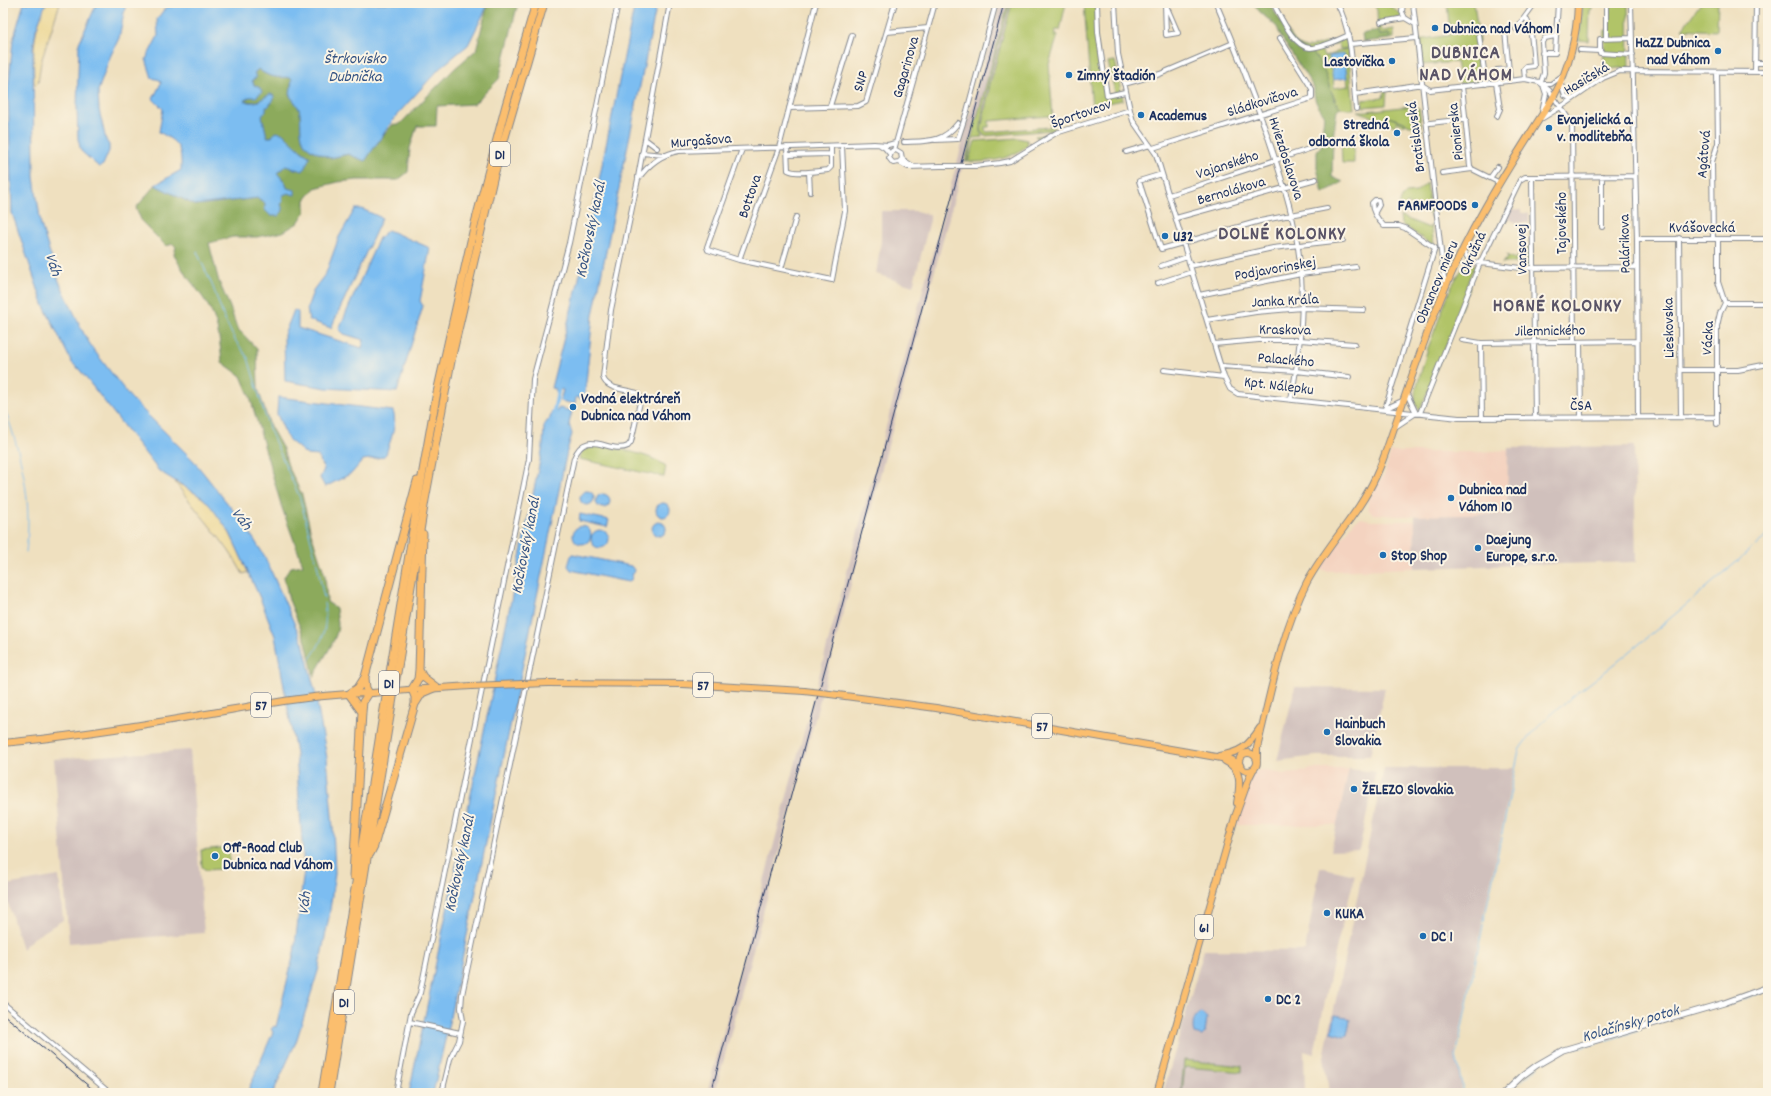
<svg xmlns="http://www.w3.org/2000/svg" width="1771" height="1096" font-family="Dekko,sans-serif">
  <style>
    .built { fill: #f4d3c0 }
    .industrial { fill: #d0c0bc }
    .green { fill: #b1c467; stroke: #667a62; fill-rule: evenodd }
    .forest { fill: #8caa5c; stroke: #546c5d }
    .sand { fill: #eeda9e; stroke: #84847e }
    .water { fill: #7cbdf1; stroke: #4c76a8 }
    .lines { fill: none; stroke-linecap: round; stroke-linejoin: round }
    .stream { stroke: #7cbdf1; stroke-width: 1 }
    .canal { stroke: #7cbdf1; stroke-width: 4 }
    .minor-casing { stroke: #85888e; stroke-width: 6 }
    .tertiary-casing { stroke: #85888e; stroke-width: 7 }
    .primary-casing { stroke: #85888e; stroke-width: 8 }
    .motorway-casing { stroke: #85888e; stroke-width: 9 }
    .minor { stroke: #fff; stroke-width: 4 }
    .tertiary { stroke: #fff; stroke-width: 5 }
    .primary { stroke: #fbbe6e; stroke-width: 6 }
    .motorway { stroke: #fbbe6e; stroke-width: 7 }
    .rail { stroke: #1b2f5e; stroke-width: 1 }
    .minor-bridge-casing { stroke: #85888e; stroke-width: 6; stroke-linecap: butt }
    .primary-bridge-casing { stroke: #85888e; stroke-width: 8; stroke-linecap: butt }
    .minor-bridge { stroke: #fff; stroke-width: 4 }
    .primary-bridge { stroke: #fbbe6e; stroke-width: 6 }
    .poi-dot { fill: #1f6fb2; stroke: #fcf5e5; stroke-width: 1.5 }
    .labels { text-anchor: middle; stroke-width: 4; stroke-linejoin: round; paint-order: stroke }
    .shield { fill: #fcf5e5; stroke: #5e6a86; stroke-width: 1 }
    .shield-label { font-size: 14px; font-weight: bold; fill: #1b2f5e }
    .poi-label { font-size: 15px; font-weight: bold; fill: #1b2f5e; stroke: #fcf5e5; text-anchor: start }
    .street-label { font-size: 15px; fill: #1b2f5e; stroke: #fcf5e5 }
    .water-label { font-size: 16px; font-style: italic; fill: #335283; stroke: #fcf5e5 }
    .district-label { font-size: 19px; font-weight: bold; letter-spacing: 1px; fill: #5a5467; stroke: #fcf5e5 }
  </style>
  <rect width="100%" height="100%" fill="#fcf5e5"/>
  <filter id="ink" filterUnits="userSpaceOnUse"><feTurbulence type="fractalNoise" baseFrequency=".025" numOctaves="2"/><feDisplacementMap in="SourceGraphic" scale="8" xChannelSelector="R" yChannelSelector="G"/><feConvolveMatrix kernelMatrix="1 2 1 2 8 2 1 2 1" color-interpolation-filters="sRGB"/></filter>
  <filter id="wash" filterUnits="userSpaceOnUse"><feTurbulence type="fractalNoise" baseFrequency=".012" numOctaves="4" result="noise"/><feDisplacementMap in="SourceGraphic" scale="16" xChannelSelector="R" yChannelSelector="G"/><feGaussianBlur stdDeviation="0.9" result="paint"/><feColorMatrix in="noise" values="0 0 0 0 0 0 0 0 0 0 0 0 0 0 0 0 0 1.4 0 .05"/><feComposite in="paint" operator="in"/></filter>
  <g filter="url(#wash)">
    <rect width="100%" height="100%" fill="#efe0bf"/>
    <!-- built -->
    <path class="built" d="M1508,450l-1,65 -109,1 -24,-2 -6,-5v-9l16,-25 7,-23h88z
      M1362,518l10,3h43l-1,47 -87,3 -8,-2 36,-48z
      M1311,769h38l-12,56h-100l12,-46 4,-6 6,-3 26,4 12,-1z"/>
    <!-- industrial -->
    <path class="industrial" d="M1000,3h16l-30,119 -11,-2 -258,965 -4,8h-6z
      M1510,210h11v3h8v10h-12l-11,-5z
      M881,211h35l14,4v5l-17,66 -37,-12 5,-33z
      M1634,446l2,116 -222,6 1,-52 92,-2 1,-66z
      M1295,687l90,1 -15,68h-54l-39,5z
      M190,750l14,183 -135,10 -15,-184z
      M1384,768h130l-59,288 6,28 -1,9h-131l-5,-36z
      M1349,769l27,3 -17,78 -28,1z
      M1320,867l35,8 -20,78 -21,101 -10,-3 1,42h-142l41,-143 101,1z
      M59,876l4,44 -31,19 -10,10 -16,-52v-12z"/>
    <!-- green -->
    <path class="green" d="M1008,3h2c-6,23 -35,117 -28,134l-9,1 -6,24h-2z
      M1012,3h54l-6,27h-4l-2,7h1l1,-4 2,2 -9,29 4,55h-3l-1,-3 -60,5v6h-4v3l2,2 63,-5v-4l4,6 -16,10 -3,-3 8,-1 9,-5 -68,6 -3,-6 9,-46z
      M1084,3h11l1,33 9,59 17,-1 1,6 -29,6 1,6 -3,-2z
      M1373,3h13l16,12 1,2 -23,4 2,10 12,-2v9l-4,1v-5l-12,1 -1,-25z
      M1447,3h27l5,38 -3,2 2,27 4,1 1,10 -23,3 -4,-22 -35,3 -3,-25 32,-5z
      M1583,3h9v6l-2,1 -1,31 -10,-1z
      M1611,3h17l1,64 -20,2 -6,4 2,-43h5z
      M1701,3h17l-1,28 -35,-2z
      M1347,38l2,10 -9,1 -2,-6 -17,6 3,8 12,-4v-2l12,-2 6,60 -13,-1 -6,-7v-3l-5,-9 -7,-21 -10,-15 -7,-1 -7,-7 6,3zM1344,54l4,32 -14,2 -3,-28z
      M1115,61l2,8 -6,2 6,-1 4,21 -6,2 -7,-31z
      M1384,91h3l-1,14 -23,2 -1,-7 21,-2z
      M1411,106l1,3 7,-1 3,24 -20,-11 -17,-5 20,7 -1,3 -7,-4 -2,4 -37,-15h9z
      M1018,138l9,2 1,5c-18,15 -38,17 -60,17l7,-21z
      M1341,139h13v24h-12z
      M1427,183l4,35h-1v-4l-23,-11 -3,6 -6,-2 5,-11 3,-3 10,-1z
      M1400,216l29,12 2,-3 3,19h-3l-30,-20z
      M1532,248l-2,18 -6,1v-3l-20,-2 -2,2 1,-2 6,-4 -3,-3 10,4 8,-10z
      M1469,261l7,5v5l-3,-1 -6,14 3,2 -50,124h-1l-4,-7v-10l13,-45 23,-61 9,-15z
      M595,444c21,5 54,9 71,22l-2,11 -85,-18 3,-8z
      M229,847v16l-5,1 -3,5 -15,1 -4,-3 -1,-17z
      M1184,1060l58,6v6l-57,-5 -3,26h-1z"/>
    <!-- forest -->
    <path class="forest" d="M488,3h30l-19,76 -25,25 -37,2 -1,20h-19l-7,22 -2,24 -10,8h-41l-19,2 -23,6 -10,12v12l-7,11 -15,9 -26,5h-24l-24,6 10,39 11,25 7,21 20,21 1,40 12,37 13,23 5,17 14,29 9,38 14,42 2,27 9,6c0,5 2,11 2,16 0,17 -18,37 -24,53l-8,-35 -17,-42 -5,-23 7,-10 12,-2 -21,-57 -32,-111 -9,-21 -19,-14c-2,-17 -3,-35 -11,-51 -10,-20 -28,-36 -37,-57l2,-7 -3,-3 -7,2 -24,-24 -6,-14 19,-23 40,20 63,-7 7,5 16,1 2,-10 12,-3 -8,-3 -2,-6 -8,-9 8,-7 5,1 7,3 13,-13c-9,-6 -20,-13 -24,-22l-19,2 -5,-21 4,-9 -1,-9 -12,4 -9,-1 16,-13 -6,-3c-2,-6 -1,-11 4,-16 5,4 11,7 18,8 5,1 12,-1 16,2l-2,17c3,4 7,8 9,12 4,13 -2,30 9,39 3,4 16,8 22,11l19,-4 15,6 28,-35 8,-1 54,-55 22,-19z
      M1253,3h16c7,10 27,45 38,49 2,1 4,0 6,1l10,15 12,33 6,7 -4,2 -4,28 -1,39 11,5 -20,11 -6,-25v-18l4,-4 3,-32c-7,-8 -11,-16 -10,-26l-33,-51 -4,-10 -17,-15z
      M1378,30l1,5 11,-1v5l-27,3 -1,-8z"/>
    <!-- sand -->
    <path class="sand" d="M46,3h14l-19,59 -3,21 -2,2 -2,-2c-1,-31 -1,-52 12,-80z
      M175,482c10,5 21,11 30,18 21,19 31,47 43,72l-5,2c-18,-34 -46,-61 -68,-92z"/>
    <!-- water -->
    <path class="water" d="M24,3h22l-10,26 -3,19 1,129 7,48 18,56 25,53 9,15 37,48 63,63 51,64 20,31 39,88 12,49 12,66 6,70 2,45 -6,44 -11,54 -22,71 -23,51h-26l26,-61 -2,-3 3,-3 2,1 18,-74 10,-83 -8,-116 -21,-118 -15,-38 -30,-65 -18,-25 -9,-10 -44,-27 -80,-102 -7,-6 -29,-59 -31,-91 -4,-122 5,-51z
      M97,3h29l-7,35 -9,19 -12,34 1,19 7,30 3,5v6l-6,14 -4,2 -18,-16 -3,-12 -1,-32 2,-64z
      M177,3h309l-1,8 -17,34 -28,23 -45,49 -30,44 -17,-7 -18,4c-6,-3 -18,-7 -22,-11 -11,-9 -5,-26 -9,-38 -2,-5 -6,-9 -9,-13l2,-17c-4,-3 -11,-1 -16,-2 -7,-1 -13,-4 -18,-8l-4,4 3,4 -5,3 2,5 6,3 2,4 -6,5h-7l-5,4c13,4 16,-2 27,-7l3,2v3l-6,8h-2v4l-4,5 5,21h5l3,-5 7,1 19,18 9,6 -7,14 -18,-5 -8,7 8,9 2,6 8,2v5l-7,-2 -5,2 -1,4 1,2 -2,3 2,7 -5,5h-7l-6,-6v-7l-7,-5 -63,7 -40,-20 26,-15c1,-23 -2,-27 -22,-38l4,-23 -10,-10 8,-16 -1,-3 -8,-2 -6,-19 12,-23 -1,-17 9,-12 8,-1z
      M635,3h22l-64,312 -8,77 -2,7 -7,-2 -1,7 -15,-3 3,-11 -3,-1 -1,4 -3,-1v-3l-5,-1 27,-105z
      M1344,54l3,24 -14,2 -4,-24z
      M355,209h7l20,9 -51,110 -22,-8 -2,-12 4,-11 3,-8 12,-16 13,-36z
      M388,230l42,18 -10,53 3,5 -26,86 -71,-4 -41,-7 -1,-46 10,-25 4,2v16l64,20 2,-8 -20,-6 -5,-5 40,-91z
      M278,397l115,14c5,13 -3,30 -7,43l-3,3 -20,3 -11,13 -27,14 -5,-9 4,-9 -6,-13 -11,-1 -19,-16 -11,-25z
      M559,408l13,3 -3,13 3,10 -5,17 -119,576 -15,66h-24l134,-647 1,-21 6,-7 2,-7 4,1z
      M580 498a7 7 0 1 1 14 0a7 7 0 1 1-14 0Z
      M596 501a7 7 0 1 1 14 0a7 7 0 1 1-14 0Z
      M656 510a7 7 0 1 1 14 0a7 7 0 1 1-14 0Z
      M580,514l29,6 -2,7 -28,-6z
      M652 529a7 7 0 1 1 14 0a7 7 0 1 1-14 0Z
      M573 535a9 9 0 1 1 18 0a9 9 0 1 1-18 0Z
      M591 539a9 9 0 1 1 18 0a9 9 0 1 1-18 0Z
      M573,554l58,12 3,4 -3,10 -3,2 -57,-12 -3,-4 3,-10z
      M1201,1013l6,5 -2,15 -3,3 -8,-2c-2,-8 -1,-19 7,-21z
      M1335,1015l12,2 3,3 -3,15 -3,1 -12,-4z"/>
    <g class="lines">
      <!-- stream -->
      <path class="stream" d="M197,252l16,35 11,31 11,22 13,18 21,70 31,70 17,66 7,34
        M3,404c18,50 30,94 23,148
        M307,663c16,-22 21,-33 17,-60
        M1727,1005l41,-15
        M1576,1049l62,-18
        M1521,1081l18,-14
        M1462,1093v-8l-6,-28 63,-307c21,-32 67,-63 97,-87 52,-42 102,-85 152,-128
        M1508,1093l5,-5"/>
      <!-- canal -->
      <path class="canal" d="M553,416l6,-29"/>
    </g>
  </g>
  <g filter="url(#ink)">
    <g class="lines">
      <!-- minor casing -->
      <g class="minor-casing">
        <path id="minor" d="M1097,3l1,29 9,64 18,-4
          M1165,3l13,30 -12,2z
          M1216,3c19,44 36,88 52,134 15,45 30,90 33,138 3,42 -2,83 -10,124
          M1273,3c7,12 21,45 37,45 12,0 27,-8 39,-13
          M1337,3c17,32 15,71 19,106
          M1403,3l-1,9 3,6
          M1413,3l32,284
          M1631,3l6,236 1,178
          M1525,17c7,6 8,38 9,49l-8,1 -2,2 1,10
          M1381,22l24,-4 10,6
          M1516,29l19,-26
          M1505,31l5,50
          M887,32l41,-4
          M1479,35l7,49
          M1606,38v-35
          M1632,38l-32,1v14l33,2
          M1350,44l66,-6
          M1580,50l19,1
          M1542,53h13l3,-50
          M1755,63h13
          M1497,70l12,-1
          M1755,72l1,-69
          M1541,82l3,-9 -2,-31 3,-4 10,-2
          M1562,82l1,8 2,6 8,3
          M1496,83l4,26 -3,7
          M1124,84l36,-10 73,-31
          M1544,84h7l11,-8
          M1462,86l8,80 2,3 26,13
          M1355,94l62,-9h5l8,5 95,-11 14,3 10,8 23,34 2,218
          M830,106l22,-71
          M789,108l69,-2 8,-4 29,-99
          M1130,110l3,11 23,33 68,223 6,12 8,5 221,24 258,-1
          M1542,112l4,-18 -3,-9
          M1541,119l26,-16 36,-25 17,-7 148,1
          M1430,123l36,-4
          M645,139l12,9
          M935,140l23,-1 9,-28 29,-108
          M904,142c23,-1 39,1 54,-19
          M880,145l5,3 5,6
          M787,147l1,23c8,5 31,1 40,0l3,-3v-21
          M1153,148l159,-50v-9l-32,-51
          M742,149l-35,98 1,3 31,10 93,20 13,-69 -3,-66
          M894,150l41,-147
          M1126,152l24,-7
          M642,153l22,2
          M788,155l42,-1
          M902,159l12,8
          M899,162l3,-3 -1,-6 -5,-3 -4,1 -3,7 4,5 6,-1 9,5 33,-1
          M975,166l25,-3 10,-2 46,-28 74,-23 -12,-56 -3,-51
          M809,172l1,20
          M1442,173l30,-4
          M1162,174l-23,7 22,68 99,-28 67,-13
          M1602,176v51
          M638,177l32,-174
          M1532,177l3,241
          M1490,178l8,-11
          M1169,195l146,-48
          M1375,212l4,-7 -1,-5h-3l-3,3c0,8 6,17 12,23h15l6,2 30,20
          M1176,218l140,-39
          M1679,238l2,179
          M1637,239h131
          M1713,239l-1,-77 6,-19 -1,-71
          M1463,250l6,10 4,2 47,6 116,-1
          M739,260l40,-112 37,-145
          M1161,266l26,-9
          M1190,266l83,-18 70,-8
          M781,269l15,-52
          M1158,283l34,-11
          M1199,295l102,-21 55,-7
          M1725,303h43
          M1207,320l49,-8 46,-4 62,2
          M1462,340l19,3 156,-2
          M1580,342l1,75
          M1481,343l1,75
          M1214,344l45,-4h41l55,4
          M1221,366l75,5 53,6
          M1164,370l60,7
          M1681,370h57l30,-6
          M1406,392l10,21
          M1387,408l17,-8
          M1385,409l50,-161
          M1420,413l60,-150 40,-83 5,-3h12l98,-1
          M1717,424v-98l3,-13 5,-10 -7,-21v-43
          M1395,427l21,-14
          M3,1003l107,90
          M410,1022l50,11
          M396,1093l15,-80 9,-20 6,-29 103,-505 4,-80 36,-136 49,-240
          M442,1093l8,-34 9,-18 4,-20 -2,-13 1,-13 112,-537c12,-31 36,-3 54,-12l3,-4 9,-40v-6l-3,-3c-11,-4 -31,-3 -34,-16l8,-67 27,-131c10,-14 24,-25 41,-28l195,-7 14,1 7,-2"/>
      </g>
      <!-- tertiary casing -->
      <g class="tertiary-casing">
        <path id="tertiary" d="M1504,1093l18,-17 15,-11 26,-15 161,-47 44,-16"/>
      </g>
      <!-- primary casing -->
      <g class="primary-casing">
        <path id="primary" d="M548,683l135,1 121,7
          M408,690l63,-4
          M830,694l106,14 280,49 16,3 8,5
          M3,743c65,-6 128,-16 192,-27 58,-10 118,-22 177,-23
          M1239 762a9 9 0 1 1 18 0a9 9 0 1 1-18 0Z
          M1219,756c22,-4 29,-9 41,-28
          M1257,759v-11c13,-52 25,-118 50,-166 20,-37 52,-68 69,-106 8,-17 13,-34 19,-51 16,-46 31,-92 50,-137 30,-70 68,-128 109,-192 16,-30 23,-60 24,-93
          M1225,761c18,8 15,25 12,42
          M1157,1093l78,-276 14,-39 4,-8"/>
      </g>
      <!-- motorway casing -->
      <g class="motorway-casing">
        <path id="motorway" d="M419,670l4,7 13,10
          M415,704v-7l-3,-8 6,-10 1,-9 4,-136
          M362,712l-13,-18 9,-6 7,-11 52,-196
          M370,854l4,-8 41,-142 7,-11 14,-6
          M353,876l9,-164 1,-10 6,-9 -3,-5 -1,-10
          M322,1093l96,-594 18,-102 39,-174 31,-118 30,-102
          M329,1093l96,-593 27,-144 42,-181 50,-172"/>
      </g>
      <!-- minor -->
      <use href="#minor" class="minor"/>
      <!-- tertiary -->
      <use href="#tertiary" class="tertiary"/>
      <!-- primary -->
      <use href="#primary" class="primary"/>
      <!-- motorway -->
      <use href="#motorway" class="motorway"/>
      <!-- rail -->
      <path class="rail" d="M3,1014l94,79
        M711,1093l293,-1090"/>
      <!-- minor-bridge casing -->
      <g class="minor-bridge-casing">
        <path id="minor-bridge" d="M941,166h34"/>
      </g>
      <!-- primary-bridge casing -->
      <g class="primary-bridge-casing">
        <path id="primary-bridge" d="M471,686l77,-3
          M804,691l26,3
          M372,693l36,-3"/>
      </g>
      <!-- minor-bridge -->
      <use href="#minor-bridge" class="minor-bridge"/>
      <!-- primary-bridge -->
      <use href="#primary-bridge" class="primary-bridge"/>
    </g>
  </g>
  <!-- markers -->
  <g class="poi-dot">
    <circle cx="1435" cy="28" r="4"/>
    <circle cx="1718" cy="51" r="4"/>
    <circle cx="1392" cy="61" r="4"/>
    <circle cx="1069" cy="75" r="4"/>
    <circle cx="1141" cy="115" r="4"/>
    <circle cx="1549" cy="128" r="4"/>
    <circle cx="1397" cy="133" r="4"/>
    <circle cx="1475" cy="205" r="4"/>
    <circle cx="1165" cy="236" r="4"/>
    <circle cx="573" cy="407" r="4"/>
    <circle cx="1451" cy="498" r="4"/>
    <circle cx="1478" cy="548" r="4"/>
    <circle cx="1383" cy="555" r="4"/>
    <circle cx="1327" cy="732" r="4"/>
    <circle cx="1354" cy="789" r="4"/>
    <circle cx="215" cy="856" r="4"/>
    <circle cx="1327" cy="913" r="4"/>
    <circle cx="1423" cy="936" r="4"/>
    <circle cx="1268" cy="999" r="4"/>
  </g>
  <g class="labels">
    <!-- shield labels -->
    <g class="shield">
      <rect x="490" y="142" width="20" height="24" rx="3"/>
      <rect x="379" y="671" width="20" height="24" rx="3"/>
      <rect x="693" y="673" width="20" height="24" rx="3"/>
      <rect x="251" y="693" width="20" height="24" rx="3"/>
      <rect x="1032" y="714" width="20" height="24" rx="3"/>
      <rect x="1195" y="915" width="18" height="24" rx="3"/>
      <rect x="334" y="990" width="20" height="24" rx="3"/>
    </g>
    <g class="shield-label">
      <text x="500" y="159">D1</text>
      <text x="389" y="688">D1</text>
      <text x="703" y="690">57</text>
      <text x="261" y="710">57</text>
      <text x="1042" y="731">57</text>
      <text x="1204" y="932">61</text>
      <text x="344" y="1007">D1</text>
    </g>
    <!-- poi labels -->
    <g class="poi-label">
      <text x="1443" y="33">Dubnica nad Váhom 1</text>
      <text x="1710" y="47" text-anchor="end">HaZZ Dubnica<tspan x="1710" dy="17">nad Váhom</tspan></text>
      <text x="1384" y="66" text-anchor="end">Lastovička</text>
      <text x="1077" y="80">Zimný štadión</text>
      <text x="1149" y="120">Academus</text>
      <text x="1557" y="124">Evanjelická a.<tspan x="1557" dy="17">v. modlitebňa</tspan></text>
      <text x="1389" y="129" text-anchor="end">Stredná<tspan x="1389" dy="17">odborná škola</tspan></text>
      <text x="1467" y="210" text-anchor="end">FARMFOODS</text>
      <text x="1173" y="241">U32</text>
      <text x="581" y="403">Vodná elektráreň<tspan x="581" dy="17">Dubnica nad Váhom</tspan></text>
      <text x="1459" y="494">Dubnica nad<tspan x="1459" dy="17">Váhom 10</tspan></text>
      <text x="1486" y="544">Daejung<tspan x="1486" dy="17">Europe, s.r.o.</tspan></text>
      <text x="1391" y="560">Stop Shop</text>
      <text x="1335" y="728">Hainbuch<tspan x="1335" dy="17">Slovakia</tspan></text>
      <text x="1362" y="794">ŽELEZO Slovakia</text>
      <text x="223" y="852">Off-Road Club<tspan x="223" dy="17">Dubnica nad Váhom</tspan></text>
      <text x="1335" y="918">KUKA</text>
      <text x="1431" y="941">DC 1</text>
      <text x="1276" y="1004">DC 2</text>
    </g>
    <!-- street labels -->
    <g class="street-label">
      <text transform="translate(905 67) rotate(-74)" y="5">Gagarinova</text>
      <text transform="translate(1586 78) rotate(-31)" y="5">Hasičská</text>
      <text transform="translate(860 81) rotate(-72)" y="5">SNP</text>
      <text transform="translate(1262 101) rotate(-17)" y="5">Sládkovičova</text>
      <text transform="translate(1081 113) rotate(-19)" y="5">Športovcov</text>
      <text transform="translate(1455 132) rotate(-96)" y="5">Pionierska</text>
      <text transform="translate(1415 137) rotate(-97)" y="5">Bratislavská</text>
      <text transform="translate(701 140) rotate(-5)" y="5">Murgašova</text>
      <text transform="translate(1703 154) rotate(-85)" y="5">Agátová</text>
      <text transform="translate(1287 158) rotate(72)" y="5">Hviezdoslavova</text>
      <text transform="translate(1227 164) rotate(-18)" y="5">Vajanského</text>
      <text transform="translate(1231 190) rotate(-16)" y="5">Bernolákova</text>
      <text transform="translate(749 196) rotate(-71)" y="5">Bottova</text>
      <text transform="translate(1561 223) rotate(-90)" y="5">Tajovského</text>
      <text x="1702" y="232">Kvášovecká</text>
      <text transform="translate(1624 244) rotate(-91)" y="5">Palárikova</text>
      <text transform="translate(1521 249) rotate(-91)" y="5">Vansovej</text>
      <text transform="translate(1472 253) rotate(-66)" y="5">Okružná</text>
      <text transform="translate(1275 268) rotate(-10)" y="5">Podjavorinskej</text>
      <text transform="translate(1436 282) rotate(-67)" y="5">Obrancov mieru</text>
      <text transform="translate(1285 300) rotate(-3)" y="5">Janka Kráľa</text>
      <text transform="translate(1668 328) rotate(-91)" y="5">Lieskovska</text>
      <text transform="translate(1285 329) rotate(1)" y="5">Kraskova</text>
      <text transform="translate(1550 330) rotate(-1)" y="5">Jilemnického</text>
      <text transform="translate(1707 338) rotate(-87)" y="5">Vácka</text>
      <text transform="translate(1286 359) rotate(5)" y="5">Palackého</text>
      <text transform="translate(1279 385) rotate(7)" y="5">Kpt. Nálepku</text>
      <text x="1581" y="410">ČSA</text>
    </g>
    <!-- water labels -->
    <g class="water-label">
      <text x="355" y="63">Štrkovisko<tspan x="355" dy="18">Dubnička</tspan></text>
      <text transform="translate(589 229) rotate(-78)" y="6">Kočkovský kanál</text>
      <text transform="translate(55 264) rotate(72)" y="6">Váh</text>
      <text transform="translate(243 518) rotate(53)" y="6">Váh</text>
      <text transform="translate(524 545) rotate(-79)" y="6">Kočkovský kanál</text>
      <text transform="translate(458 863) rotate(-78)" y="6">Kočkovský kanál</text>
      <text transform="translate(303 903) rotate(-84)" y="6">Váh</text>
      <text transform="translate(1630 1022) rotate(-16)" y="6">Kolačínsky potok</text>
    </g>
    <!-- district labels -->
    <g class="district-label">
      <text x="1466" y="58">DUBNICA<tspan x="1466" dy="22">NAD VÁHOM</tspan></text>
      <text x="1282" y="239">DOLNÉ KOLONKY</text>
      <text x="1557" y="311">HORNÉ KOLONKY</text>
    </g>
  </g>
  <!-- margin -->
  <rect width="1771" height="1096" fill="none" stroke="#fcf5e5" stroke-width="16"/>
</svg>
